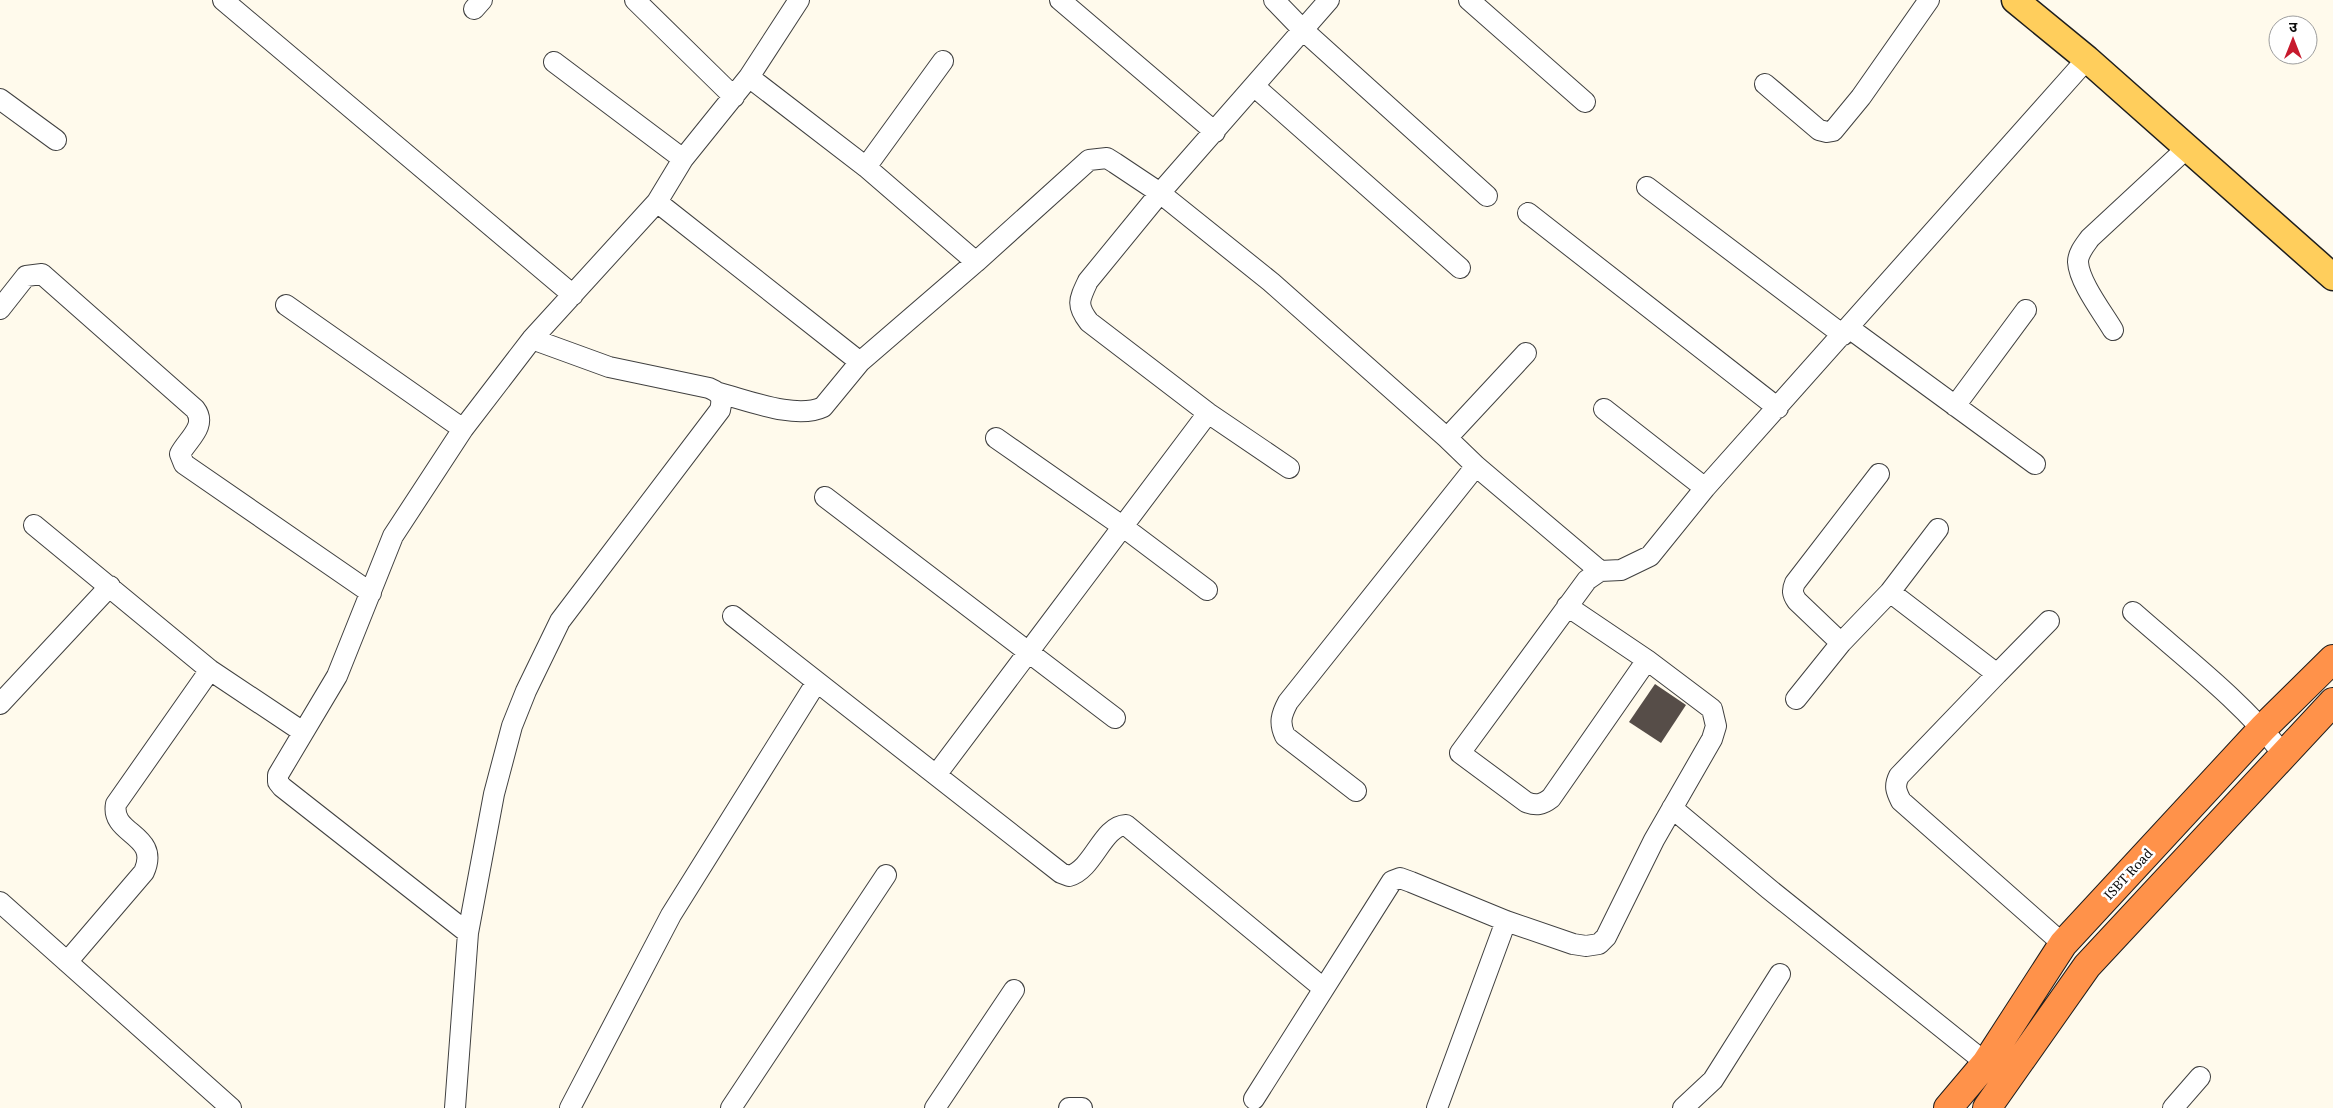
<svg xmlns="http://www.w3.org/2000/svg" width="2333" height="1108" font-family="'Source Serif 4','Noto Sans Devanagari',serif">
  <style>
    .building { fill: #564d48 }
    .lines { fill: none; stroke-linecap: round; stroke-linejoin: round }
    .minor-casing { stroke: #404040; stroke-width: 22 }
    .major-casing { stroke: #1e1e1e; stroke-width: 29 }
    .highway-casing { stroke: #1e1e1e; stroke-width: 30 }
    .minor { stroke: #fff; stroke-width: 20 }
    .major { stroke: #ffce5c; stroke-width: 26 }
    .highway { stroke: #ff924a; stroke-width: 28 }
    .labels { text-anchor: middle; stroke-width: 5; stroke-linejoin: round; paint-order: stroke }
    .street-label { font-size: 14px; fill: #0d0d0d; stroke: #fff }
  </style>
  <rect width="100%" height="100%" fill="#fffaec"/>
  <!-- building -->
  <path class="building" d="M1655,684l31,21 -25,38 -32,-21z"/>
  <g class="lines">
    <!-- minor casing -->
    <g class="minor-casing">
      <path id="minor" d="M223,0l350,295
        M635,0l99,97
        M1060,0l155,132
        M1274,0l29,30 184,166
        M1469,0l116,102
        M474,9l8,-9
        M554,62l129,97
        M749,77l117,90 110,95
        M1765,84l54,46 8,2 6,-1 28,-34 68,-97
        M1254,86l206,182
        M0,99l56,41
        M866,167l77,-106
        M1647,187l196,148
        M657,202l203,160
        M1528,213l250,195
        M286,305l177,124
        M0,309l26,-33 16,-2 153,135c13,17 -8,31 -15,45l4,10 187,129
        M1849,328l186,136
        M2113,330c-10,-17 -34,-48 -35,-68 0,-9 7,-17 12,-24l97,-90
        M719,393c28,7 77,27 104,14l37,-45 116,-100 113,-102 18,-2 8,5 45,30 111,89 176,156 29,28 124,105
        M1955,406l71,-96
        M1604,409l101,79
        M996,438l126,88 85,64
        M1447,438l79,-85
        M1289,468l-81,-55 -119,-91c-13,-17 -10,-22 -1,-41l72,-88 169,-193
        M1879,474l-84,109c-3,7 -3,11 2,18l44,42 49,-51 107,82 52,-53
        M825,497l290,221
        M34,525l176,145 93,62
        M1890,592l48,-63
        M2133,612c52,46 108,88 151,143
        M733,616l328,257 8,3c25,-7 33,-50 57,-51l197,163
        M1647,660l-96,138c-9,7 -15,8 -25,4l-66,-49 127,-173 13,-9 21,-1 29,-14 55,-68 382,-429
        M1997,674l-98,102c-5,10 -3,15 2,25l162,143
        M1796,699l45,-56
        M0,704l110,-118
        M936,775l272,-362
        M1356,791l-71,-55c-6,-13 -4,-21 3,-34l188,-236
        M1672,808l97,81 217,174
        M0,902l231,206
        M468,933l-186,-146 -4,-5v-7l59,-99 56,-140 70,-107 69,-90 125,-137 26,-43 66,-82 50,-77
        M67,962l77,-90c17,-38 -34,-37 -28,-68l94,-134
        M1254,1099l138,-218 8,-3 11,4 95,39 67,23 13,2 13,-2 7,-7 48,-97 58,-101 4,-13 -4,-17 -65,-49 -80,-54
        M455,1108l13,-175 26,-139 18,-68 14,-35 34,-70 160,-211c3,-12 1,-17 -11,-22l-100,-21 -77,-28
        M570,1108l101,-193 145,-232
        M731,1108l155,-233
        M935,1108l79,-118
        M1069,1108h13
        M1437,1108l69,-187
        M1683,1108l30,-28 67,-106
        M2173,1108l27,-31"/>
    </g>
    <!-- major casing -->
    <g class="major-casing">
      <path id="major" d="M2015,0l72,59 246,218"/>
    </g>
    <!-- highway casing -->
    <g class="highway-casing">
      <path id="highway" d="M1948,1108l38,-45 77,-119 200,-216 70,-69
        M1987,1108l100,-142 246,-264"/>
    </g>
    <!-- minor -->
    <use href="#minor" class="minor"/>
    <!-- major -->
    <use href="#major" class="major"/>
    <!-- highway -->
    <use href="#highway" class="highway"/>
  </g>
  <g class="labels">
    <!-- street labels -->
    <g class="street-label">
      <text transform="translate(2128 874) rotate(-47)" y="5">ISBT Road</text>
    </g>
  </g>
  <!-- north arrow -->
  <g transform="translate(2293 40)"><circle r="24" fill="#ffffff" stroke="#9e9e9e"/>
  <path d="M0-4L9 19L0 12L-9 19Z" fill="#c71a2d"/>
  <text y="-8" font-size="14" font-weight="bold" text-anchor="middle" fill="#0d0d0d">उ</text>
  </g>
</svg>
